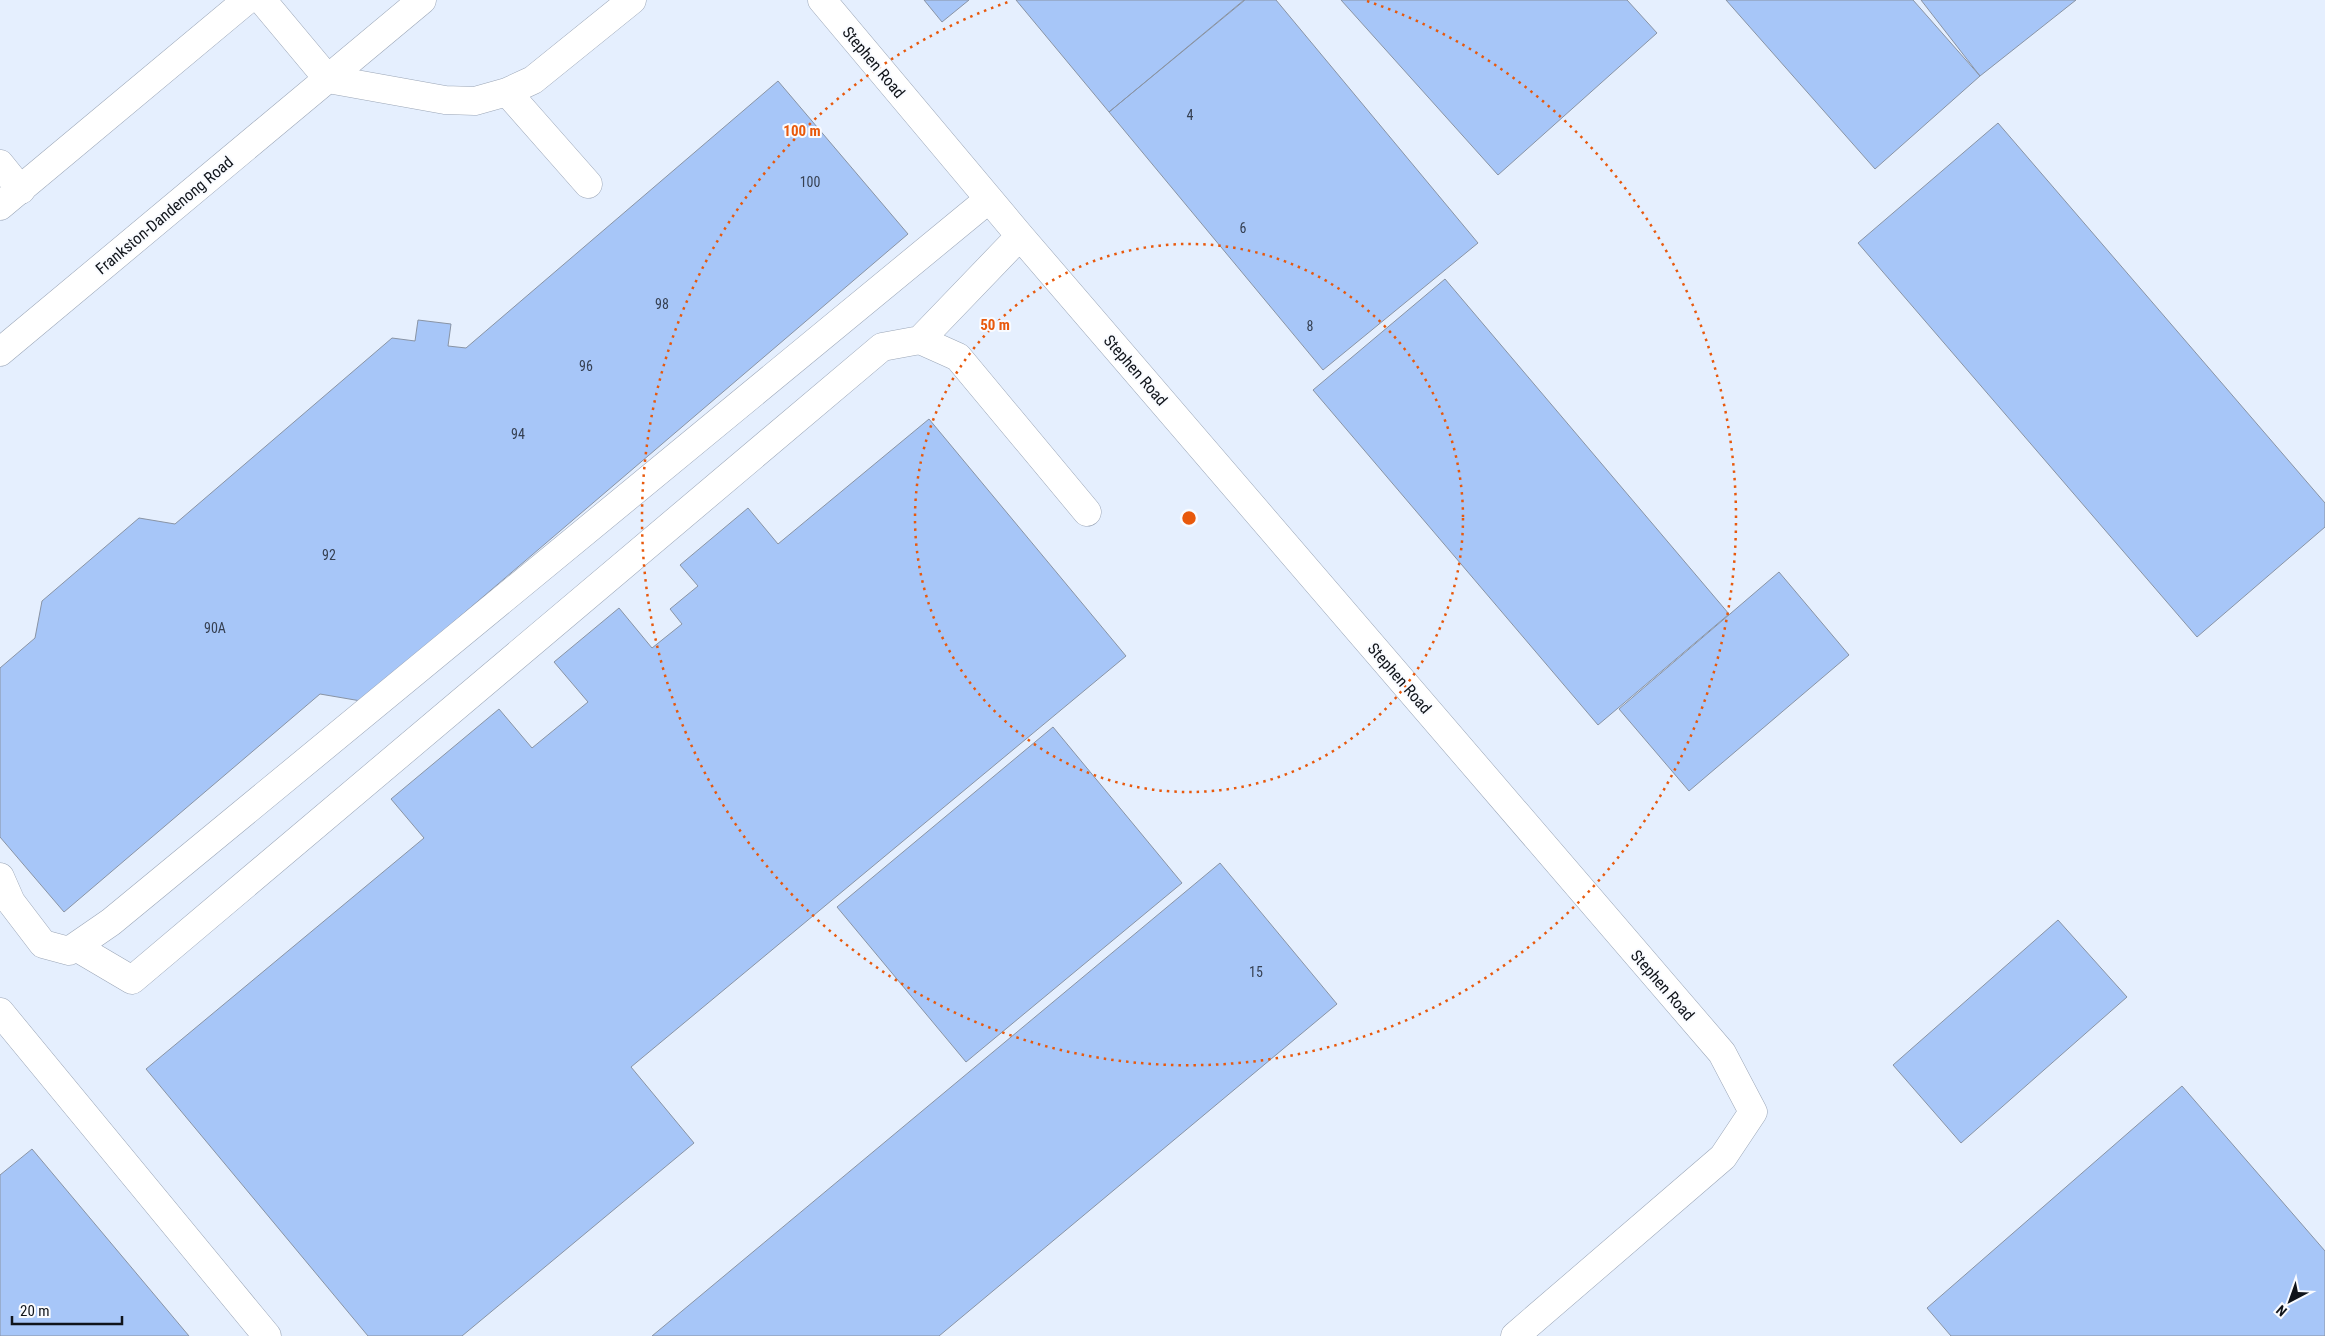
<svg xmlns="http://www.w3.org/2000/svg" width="2325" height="1336" font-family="'Roboto Condensed',sans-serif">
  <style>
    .building { fill: #a7c6f8; stroke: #8994a5 }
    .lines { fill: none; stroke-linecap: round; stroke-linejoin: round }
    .minor-casing { stroke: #9ba6b7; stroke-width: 29 }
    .highway-casing { stroke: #9ba6b7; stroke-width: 29 }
    .minor { stroke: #fff; stroke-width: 28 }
    .highway { stroke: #fff; stroke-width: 28 }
    .ring { fill: none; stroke: #e8590c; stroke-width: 2.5; stroke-dasharray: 2.5 5 }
    .labels { text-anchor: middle; stroke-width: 4; stroke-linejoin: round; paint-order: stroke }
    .number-label { font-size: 14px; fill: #364052 }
    .street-label { font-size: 16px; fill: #10141a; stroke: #f9fbff }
    .centre { fill: #e8590c; stroke: #f9fbff; stroke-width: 2.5 }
    .ring-label { font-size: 15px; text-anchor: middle; font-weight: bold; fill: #e8590c; stroke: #f9fbff; stroke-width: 4; stroke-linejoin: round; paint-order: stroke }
  </style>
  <rect width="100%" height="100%" fill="#e5effe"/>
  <path class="building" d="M924,0H969L942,22Z
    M1016,0H1244L1109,112Z
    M1245,0H1276L1478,243L1323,370L1109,112Z
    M1341,0H1627L1657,33L1498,175Z
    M1726,0H1913L1980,76L1875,169Z
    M1921,0H2076L1980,76Z
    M778,81L908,234L361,701L320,694L64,912L0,837V668L35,638L42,601L139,518L175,524L392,338L415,341L418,320L451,324L448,346L466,348Z
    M1998,123L2325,503V527L2197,637L1858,243Z
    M1445,279L1729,614L1598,725L1313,390Z
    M929,419L1126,656L631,1067L694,1143L462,1336H368L146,1069L424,838L391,799L499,709L532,748L588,702L554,662L619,608L652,648L682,624L670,609L698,586L680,565L748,508L778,544Z
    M1779,572L1849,655L1689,791L1619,709Z
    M1053,727L1182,883L966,1062L837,907Z
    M1220,863L1337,1004L939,1336H652Z
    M2058,920L2127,997L1961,1143L1893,1065Z
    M2182,1086L2325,1251V1336H1951L1927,1308Z
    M32,1149L189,1336H0V1175Z"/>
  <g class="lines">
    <defs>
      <path id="minor" d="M822,0L1020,236L1722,1053L1753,1112L1723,1157L1515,1336
        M328,79L445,100L475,101L507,92L533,80L632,0
        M507,92L588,184
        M0,164L21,190
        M920,340L1020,236
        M0,877L11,902L43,944L69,951L111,922L989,199
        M76,947L132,980L882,347L920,340L958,357L1087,512
        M0,1012L267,1336"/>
      <path id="highway" d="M262,0L328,79
        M0,206L247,0
        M0,352L422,0"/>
    </defs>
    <use href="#minor" class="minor-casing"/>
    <use href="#highway" class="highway-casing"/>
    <use href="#minor" class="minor"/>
    <use href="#highway" class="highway"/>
  </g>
  <g class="ring">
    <circle cx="1189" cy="518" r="274"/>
    <path d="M1367 1A547 547 0 1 1 1011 1"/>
  </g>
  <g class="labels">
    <g class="number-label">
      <text x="1190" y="120">4</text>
      <text x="810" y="187">100</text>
      <text x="1243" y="233">6</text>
      <text x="662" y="309">98</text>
      <text x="1310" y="331">8</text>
      <text x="586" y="371">96</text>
      <text x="518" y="439">94</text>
      <text x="329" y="560">92</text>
      <text x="215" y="633">90A</text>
      <text x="1256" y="977">15</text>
    </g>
    <g class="street-label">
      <text transform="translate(874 62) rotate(50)" y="6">Stephen Road</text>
      <text transform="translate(164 215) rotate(-40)" y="6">Frankston-Dandenong Road</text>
      <text transform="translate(1136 370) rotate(49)" y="6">Stephen Road</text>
      <text transform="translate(1400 678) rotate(49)" y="6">Stephen Road</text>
      <text transform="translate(1663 985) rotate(49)" y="6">Stephen Road</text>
    </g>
  </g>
  <circle cx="1189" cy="518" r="8" class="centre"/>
  <g class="ring-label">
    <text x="802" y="136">100 m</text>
    <text x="995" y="330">50 m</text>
  </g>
  <g transform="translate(2290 1301) rotate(221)" stroke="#f9fbff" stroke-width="4" paint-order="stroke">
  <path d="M0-4L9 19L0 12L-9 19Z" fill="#10141a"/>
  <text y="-8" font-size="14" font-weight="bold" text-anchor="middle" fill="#10141a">N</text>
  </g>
  <path d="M12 1316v8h110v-8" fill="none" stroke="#10141a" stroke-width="2.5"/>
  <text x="20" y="1316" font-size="15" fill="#10141a" stroke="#f9fbff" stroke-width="4" paint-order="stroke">20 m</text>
</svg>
